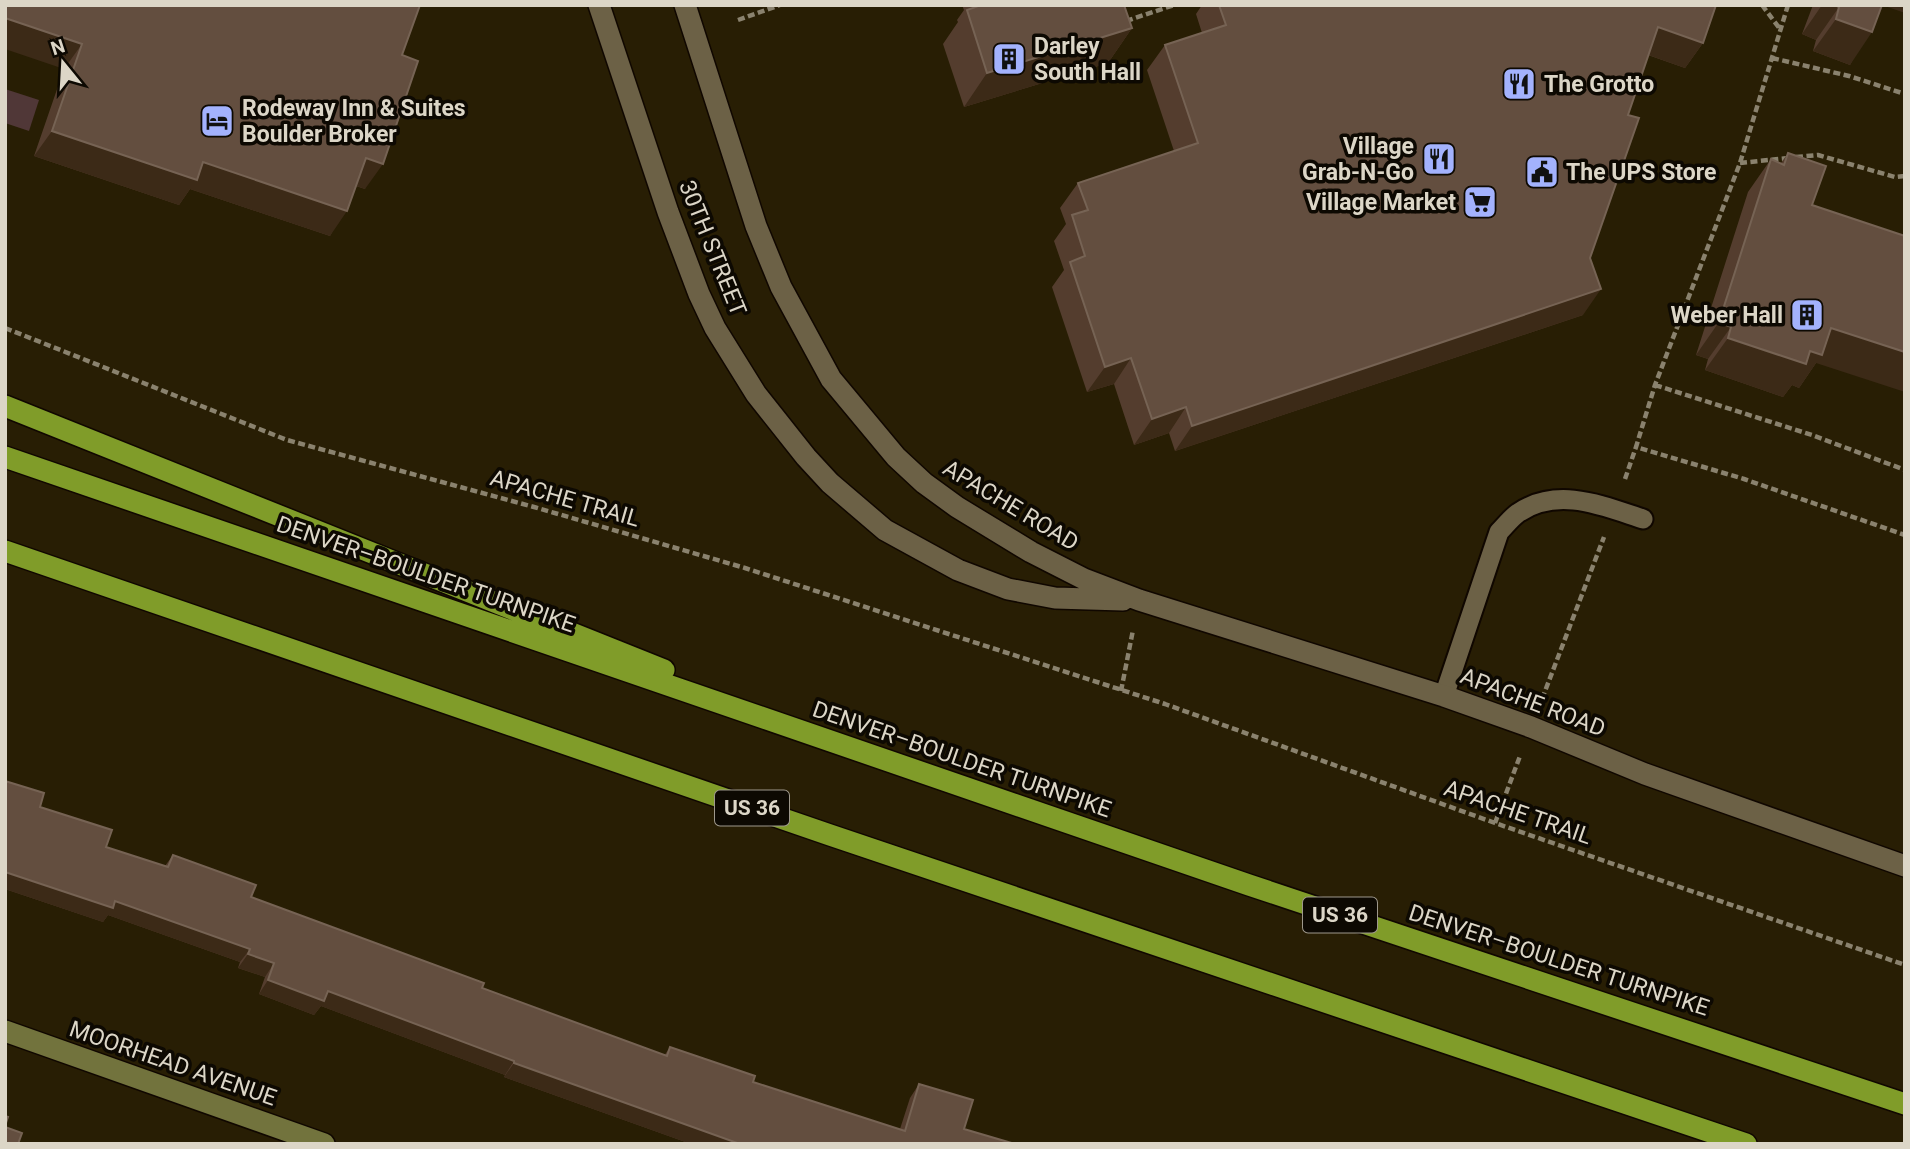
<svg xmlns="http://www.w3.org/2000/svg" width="1910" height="1149" font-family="Roboto,sans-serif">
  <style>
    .green { fill: #503737 }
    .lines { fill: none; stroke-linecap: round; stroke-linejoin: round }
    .lane-casing { stroke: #100700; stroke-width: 23 }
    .street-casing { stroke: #100700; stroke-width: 24 }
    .secondary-casing { stroke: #100700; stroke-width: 24 }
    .highway-casing { stroke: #100700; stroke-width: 24 }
    .path { stroke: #8a826e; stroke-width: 4.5; stroke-dasharray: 7 3.5; stroke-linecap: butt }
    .lane { stroke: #6c6146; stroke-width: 19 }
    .street { stroke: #6c6146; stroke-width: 21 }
    .secondary { stroke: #72733d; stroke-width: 21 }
    .highway { stroke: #809c29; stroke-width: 21 }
    .wall { fill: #543d2e }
    .shaded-wall { fill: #3c2a17 }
    .building { fill: #634e3f; stroke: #766354; stroke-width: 2 }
    .labels { text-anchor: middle; stroke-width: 7; stroke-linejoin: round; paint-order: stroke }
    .shield { fill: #0d0902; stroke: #9e988c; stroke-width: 2 }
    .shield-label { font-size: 21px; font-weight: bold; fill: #dcd6c7 }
    .poi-label { font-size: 23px; font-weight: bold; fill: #dcd6c7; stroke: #0d0902; text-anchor: start }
    .street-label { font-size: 23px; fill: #dcd6c7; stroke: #0d0902 }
  </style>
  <rect width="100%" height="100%" fill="#281e04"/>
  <path class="green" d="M5,89L39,100L29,131L5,123Z"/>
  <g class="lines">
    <defs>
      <path id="lane" d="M1444,696L1499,532C1505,526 1511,518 1518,513C1558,486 1603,506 1643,519"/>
      <path id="street" d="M599,5L668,212L699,294L715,328L756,394L806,457L830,483L885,530L958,570L1008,589L1055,598L1123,600
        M685,5L756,226L781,287L831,379L896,457L924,483L957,507L1031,552L1084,579L1139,600L1444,696L1531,727L1645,774L1905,866"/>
      <path id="secondary" d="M5,1031L324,1144"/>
      <path id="highway" d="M5,406L664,670
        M5,457L1249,885L1905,1104
        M5,551L830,835L1746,1144"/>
    </defs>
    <use href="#lane" class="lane-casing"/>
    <use href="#street" class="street-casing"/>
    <use href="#secondary" class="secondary-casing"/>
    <use href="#highway" class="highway-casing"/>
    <path class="path" d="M1762,5L1780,29
      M1788,5L1740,163L1655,385L1636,447L1744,479L1905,535
      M738,20L780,5
      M1126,21L1174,5
      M1772,58L1849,76L1905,94
      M1796,157L1818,155L1895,177L1905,176
      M1740,163L1788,158
      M5,328L287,440L534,507L745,568L1165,704L1495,823L1905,965
      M1655,385L1812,435L1905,470
      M1625,479L1636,447
      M1121,691L1133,630
      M1542,699L1604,537
      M1495,823L1520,756"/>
    <use href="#lane" class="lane"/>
    <use href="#street" class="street"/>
    <use href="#secondary" class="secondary"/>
    <use href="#highway" class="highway"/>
  </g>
  <path class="wall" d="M5,5L402,55L365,189L356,186L330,236L190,189L179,205L34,156L64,69Z
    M962,5H1124L1132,28L1108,63L964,107L943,44L958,22L957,20L964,10Z
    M1202,5H1716L1703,43L1685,68L1648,55L1628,115L1590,258L1583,315L1175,451L1169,433L1134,445L1114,384L1087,392L1052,287L1064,270L1054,241L1066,224L1060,208L1078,183L1174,151L1147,70L1165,45L1202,33L1196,14Z
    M1813,5H1882L1850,65L1813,51L1816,40L1802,34Z
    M1788,153L1812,205L1816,363L1799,388L1792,385L1783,397L1705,370L1708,359L1696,355L1748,192L1771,159L1781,163Z
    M5,781L40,807L106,847L165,866L173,855L251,897L482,988L664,1056L670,1047L753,1082L900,1129L910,1098L919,1084L964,1129L691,1144L504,1077L505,1075L321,1006L314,1015L259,994L265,977L238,968L240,962L108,915L103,922L5,889Z"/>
  <path class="shaded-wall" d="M1822,5H1835L1839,7L1816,40L1802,34Z
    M1882,5H1905V13Z
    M5,18L82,44L64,69L5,49Z
    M1836,19L1872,32L1850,65L1813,51Z
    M1658,27L1703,43L1685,68L1640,52Z
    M1132,28L1108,63L964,107L987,73Z
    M52,131L203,162L347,211L330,236L190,189L179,205L34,156Z
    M366,158L383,164L365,189L348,183Z
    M1601,289L1583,315L1175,451L1192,426Z
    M1719,322L1731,327L1708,359L1696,355Z
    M1831,328L1905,352V392L1816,363L1799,388L1792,385L1783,397L1705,370L1728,338L1810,351Z
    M1131,358L1114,384L1087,392L1105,367Z
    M1186,407L1169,433L1134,445L1152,419Z
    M5,872L115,901L250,949L240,962L108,915L103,922L5,889Z
    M248,954L274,963L265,977L238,968Z
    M268,980L328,991L514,1061L505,1075L321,1006L314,1015L259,994Z
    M514,1063L740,1144H691L504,1077Z"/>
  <path class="building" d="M5,5H420L402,55L418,61L383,164L366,158L347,211L203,162L197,180L52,131L82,44L5,18Z
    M981,5H1124L1132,28L987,73L967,10Z
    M1219,5H1716L1703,43L1658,27L1628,115L1639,118L1590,258L1601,289L1192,426L1186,407L1152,419L1131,358L1105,367L1070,262L1085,256L1072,215L1088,210L1078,183L1198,143L1165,45L1226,25Z
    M1835,5H1882L1872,32L1836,19L1839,7Z
    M1788,153L1826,166L1812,205L1905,236V352L1831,328L1822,355L1810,351L1806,364L1728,338L1731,327L1719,322L1771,159L1784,165Z
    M5,781L44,793L40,807L112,830L106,847L168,867L173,855L256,885L251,897L484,983L482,988L667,1056L670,1047L755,1076L753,1082L905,1131L919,1084L973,1100L964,1129L1015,1144H740L514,1063V1061L328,991L324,1001L268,980L274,963L248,954L250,949L115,901L113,908L5,872Z
    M5,1116L8,1117L5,1126Z
    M5,1127L22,1133L18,1144H5Z"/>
  <defs>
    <symbol id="building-square" viewBox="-11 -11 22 22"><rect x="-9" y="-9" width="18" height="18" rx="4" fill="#a3b2fd" stroke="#0d0902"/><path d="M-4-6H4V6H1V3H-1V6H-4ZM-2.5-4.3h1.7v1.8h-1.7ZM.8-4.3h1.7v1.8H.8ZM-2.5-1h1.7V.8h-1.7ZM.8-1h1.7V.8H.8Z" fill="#111"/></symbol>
    <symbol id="restaurant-square" viewBox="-11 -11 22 22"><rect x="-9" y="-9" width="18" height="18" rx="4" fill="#a3b2fd" stroke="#0d0902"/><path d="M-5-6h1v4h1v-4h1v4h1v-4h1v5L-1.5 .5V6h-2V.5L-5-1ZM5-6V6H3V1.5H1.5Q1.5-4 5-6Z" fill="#111"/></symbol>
    <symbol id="hotel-square" viewBox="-11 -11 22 22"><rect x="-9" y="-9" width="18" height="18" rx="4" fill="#a3b2fd" stroke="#0d0902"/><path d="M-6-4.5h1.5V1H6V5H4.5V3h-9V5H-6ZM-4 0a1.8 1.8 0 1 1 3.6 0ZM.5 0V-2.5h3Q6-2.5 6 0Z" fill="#111"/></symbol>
    <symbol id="civic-square" viewBox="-11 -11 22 22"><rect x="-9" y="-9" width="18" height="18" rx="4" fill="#a3b2fd" stroke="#0d0902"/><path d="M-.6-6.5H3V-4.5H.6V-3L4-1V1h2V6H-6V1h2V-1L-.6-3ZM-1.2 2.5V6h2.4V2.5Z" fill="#111"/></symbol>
    <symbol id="supermarket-square" viewBox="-11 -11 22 22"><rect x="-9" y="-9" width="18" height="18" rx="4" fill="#a3b2fd" stroke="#0d0902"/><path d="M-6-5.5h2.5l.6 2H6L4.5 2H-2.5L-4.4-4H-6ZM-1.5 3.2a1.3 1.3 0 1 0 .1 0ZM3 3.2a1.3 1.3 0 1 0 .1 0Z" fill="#111"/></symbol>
  </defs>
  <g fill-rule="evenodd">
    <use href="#building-square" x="990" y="40" width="38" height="38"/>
    <use href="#restaurant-square" x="1500" y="65" width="38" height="38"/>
    <use href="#hotel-square" x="198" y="102" width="38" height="38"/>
    <use href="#restaurant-square" x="1420" y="140" width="38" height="38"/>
    <use href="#civic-square" x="1523" y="153" width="38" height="38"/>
    <use href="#supermarket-square" x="1461" y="183" width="38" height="38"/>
    <use href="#building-square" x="1788" y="296" width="38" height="38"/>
  </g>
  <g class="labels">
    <g class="shield">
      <rect x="715" y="790.5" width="74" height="35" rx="5"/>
      <rect x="1303" y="897.5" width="74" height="35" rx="5"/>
    </g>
    <g class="shield-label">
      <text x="752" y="815">US 36</text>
      <text x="1340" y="922">US 36</text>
    </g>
    <g class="poi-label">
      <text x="1034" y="54">Darley<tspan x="1034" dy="26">South Hall</tspan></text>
      <text x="1544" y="92">The Grotto</text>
      <text x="242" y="116">Rodeway Inn &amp; Suites<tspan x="242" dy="26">Boulder Broker</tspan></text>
      <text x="1414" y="154" text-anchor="end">Village<tspan x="1414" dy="26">Grab-N-Go</tspan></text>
      <text x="1566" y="180">The UPS Store</text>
      <text x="1456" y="210" text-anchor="end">Village Market</text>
      <text x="1783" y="323" text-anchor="end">Weber Hall</text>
    </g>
    <g class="street-label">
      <text transform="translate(713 248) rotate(68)" y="8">30TH STREET</text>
      <text transform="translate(565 498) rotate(16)" y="8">APACHE TRAIL</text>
      <text transform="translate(1011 505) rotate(31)" y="8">APACHE ROAD</text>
      <text transform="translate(426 574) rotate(19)" y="8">DENVER–BOULDER TURNPIKE</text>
      <text transform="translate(1533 702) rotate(21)" y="8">APACHE ROAD</text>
      <text transform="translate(962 759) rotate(19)" y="8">DENVER–BOULDER TURNPIKE</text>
      <text transform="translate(1518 812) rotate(19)" y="8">APACHE TRAIL</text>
      <text transform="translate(1559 960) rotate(18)" y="8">DENVER–BOULDER TURNPIKE</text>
      <text transform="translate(173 1063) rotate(19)" y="8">MOORHEAD AVENUE</text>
    </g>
  </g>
  <rect width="1910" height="1149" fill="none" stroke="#dcd6c7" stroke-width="14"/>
  <g transform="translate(63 63) rotate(342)" stroke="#0d0902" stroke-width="5" paint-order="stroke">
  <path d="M0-5L12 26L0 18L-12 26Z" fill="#dcd6c7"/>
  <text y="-10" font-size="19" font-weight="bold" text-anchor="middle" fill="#dcd6c7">N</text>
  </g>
</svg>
